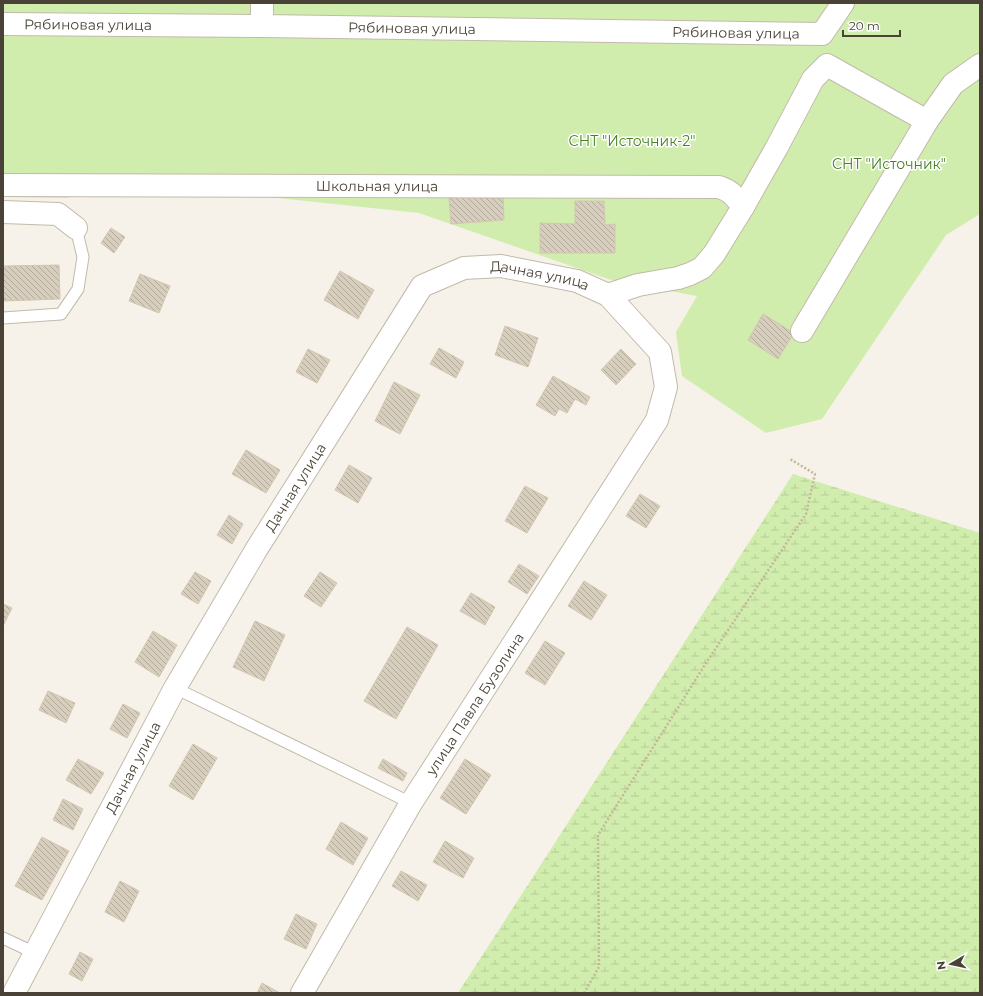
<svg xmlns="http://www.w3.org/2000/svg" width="983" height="996" font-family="Montserrat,sans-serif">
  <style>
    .wetland { fill: url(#wetland-marsh) }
    .garden { fill: #d1edae }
    .building { fill: url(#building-back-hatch); stroke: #d4c6af }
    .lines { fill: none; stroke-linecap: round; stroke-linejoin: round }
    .service-casing { stroke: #c2baaa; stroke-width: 13 }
    .minor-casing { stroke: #c2baaa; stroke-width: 24 }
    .path { stroke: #c5b69a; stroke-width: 2.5; stroke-dasharray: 2 2; stroke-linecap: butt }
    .service { stroke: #fff; stroke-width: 11 }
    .minor { stroke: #fff; stroke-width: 22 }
    .labels { text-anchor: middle; stroke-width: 3; stroke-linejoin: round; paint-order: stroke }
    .street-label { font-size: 14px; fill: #4a4236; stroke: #fff }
    .park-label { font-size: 14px; fill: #478224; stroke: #fff }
  </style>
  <defs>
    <pattern id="wetland-marsh" width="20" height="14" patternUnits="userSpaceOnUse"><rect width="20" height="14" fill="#d1edae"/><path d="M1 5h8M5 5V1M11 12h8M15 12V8" fill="none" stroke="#b5cc96"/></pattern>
    <pattern id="building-back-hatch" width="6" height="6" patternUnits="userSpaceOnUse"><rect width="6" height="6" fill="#d8cebd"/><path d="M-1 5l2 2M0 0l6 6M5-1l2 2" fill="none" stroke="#b1a99a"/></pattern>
  </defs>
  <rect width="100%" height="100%" fill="#f6f2e9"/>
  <path class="wetland" d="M793,474L980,533V993H458Z"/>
  <path class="garden" d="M3,3H980V214L946,235L822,419L766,433L682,376L676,332L697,296L611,280L419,213L98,179L68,198L3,197Z"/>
  <path class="building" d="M503,194L504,220L451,224L449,197Z
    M575,201H604L605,225L615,224V253H540V223L575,224Z
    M111,228L125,237L114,253L101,243Z
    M59,265L60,299L3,301V266Z
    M340,271L374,290L358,319L324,300Z
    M140,274L170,286L159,313L129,301Z
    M763,314L794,333L778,359L748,340Z
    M505,326L538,338L528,367L495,355Z
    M439,348L464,362L456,378L430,364Z
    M308,349L330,360L317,383L296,372Z
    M621,349L636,364L616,385L601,370Z
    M553,376L590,397L586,405L575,399L567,413L559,409L555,416L536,405Z
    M394,382L420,395L400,434L375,421Z
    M246,450L280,470L266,493L232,474Z
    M349,465L372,478L358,503L335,490Z
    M525,486L548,498L527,533L505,521Z
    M640,494L660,506L646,528L626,516Z
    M229,515L243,524L232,544L217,535Z
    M519,564L539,576L527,594L508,582Z
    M195,572L211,581L198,604L181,594Z
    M320,572L337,583L321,607L304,596Z
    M584,581L607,595L591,620L568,606Z
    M471,593L495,607L485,625L460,611Z
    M3,604L12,608L3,626Z
    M255,621L285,635L264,681L233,667Z
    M407,627L438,645L396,719L364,701Z
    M153,631L177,645L159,677L135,662Z
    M545,641L565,653L545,685L525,673Z
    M48,691L75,703L66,723L39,710Z
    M123,704L140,713L127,738L110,729Z
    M193,744L217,758L193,800L169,786Z
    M78,759L104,773L91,794L66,780Z
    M383,759L407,773L403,781L378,768Z
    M465,759L491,775L466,814L440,798Z
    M63,799L83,809L73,830L53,820Z
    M341,822L368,838L353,865L326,849Z
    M42,837L69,851L42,900L15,886Z
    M445,841L474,858L463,878L433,862Z
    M401,871L427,885L418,901L392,886Z
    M120,881L139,891L124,922L105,912Z
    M296,914L317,924L306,949L284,939Z
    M80,952L93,959L82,981L69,974Z
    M262,983L280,993H257Z"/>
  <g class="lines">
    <defs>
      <path id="service" d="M3,318L61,314L78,289L83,257L76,228
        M175,688L411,803
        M3,938L35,953"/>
      <g id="minor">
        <path id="s1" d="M3,24L262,26L822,34L843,3"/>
        <path d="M262,26V3"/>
        <path id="s2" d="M3,185L719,187C732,191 735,197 743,207"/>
        <path d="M3,212L58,214L76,228"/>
        <path d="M608,295L638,285L678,278L690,274L702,268L714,254L743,207L777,147L813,79L827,65L927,121"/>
        <path d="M802,331L927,121L953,84L980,65"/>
        <path id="s3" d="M14,993L175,688L256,550L422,286L464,268L501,266L577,281L608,295L660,352L666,387L657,420L411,803L302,993"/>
      </g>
    </defs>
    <use href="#service" class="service-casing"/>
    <use href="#minor" class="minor-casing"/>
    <path class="path" d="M584,993L599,967L598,835L706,663L806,514L815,474L790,459"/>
    <use href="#service" class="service"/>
    <use href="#minor" class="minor"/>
  </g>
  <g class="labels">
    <g class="street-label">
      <text dy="5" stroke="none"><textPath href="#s1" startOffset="85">Рябиновая улица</textPath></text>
      <text dy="5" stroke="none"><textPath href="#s1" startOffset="409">Рябиновая улица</textPath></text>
      <text dy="5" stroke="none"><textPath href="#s1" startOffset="733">Рябиновая улица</textPath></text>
      <text dy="5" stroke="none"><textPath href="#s2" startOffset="374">Школьная улица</textPath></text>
      <text dy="5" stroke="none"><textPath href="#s3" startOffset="939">Дачная улица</textPath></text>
      <text dy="5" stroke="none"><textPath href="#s3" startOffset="579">Дачная улица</textPath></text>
      <text transform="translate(475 704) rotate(-57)" y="5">улица Павла Бузолина</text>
      <text dy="5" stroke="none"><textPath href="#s3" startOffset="255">Дачная улица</textPath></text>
    </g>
    <g class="park-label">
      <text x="632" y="146">СНТ "Источник-2"</text>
      <text x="889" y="169">СНТ "Источник"</text>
    </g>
  </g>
  <rect width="983" height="996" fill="none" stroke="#4a4236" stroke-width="8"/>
  <g transform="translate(951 964) rotate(261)" stroke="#ffffff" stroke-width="3" paint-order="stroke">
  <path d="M0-3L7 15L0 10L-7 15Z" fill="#4a4236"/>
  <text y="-6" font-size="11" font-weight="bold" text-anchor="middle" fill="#4a4236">N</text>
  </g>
  <path d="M843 30v6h57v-6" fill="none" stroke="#4a4236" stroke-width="2"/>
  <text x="849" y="30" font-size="12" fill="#4a4236" stroke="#ffffff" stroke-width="3" paint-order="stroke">20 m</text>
</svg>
